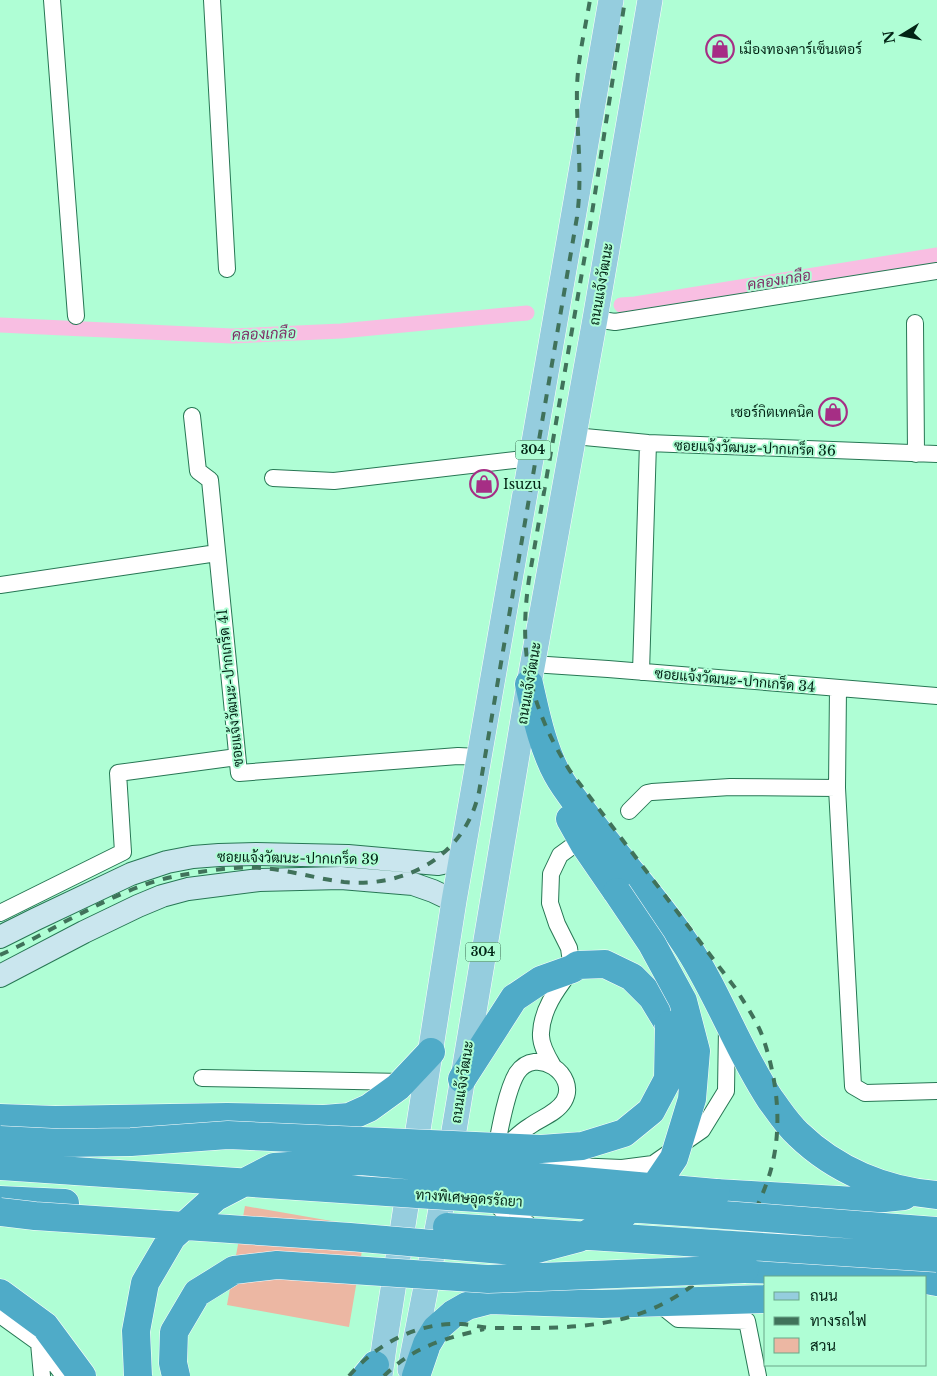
<svg xmlns="http://www.w3.org/2000/svg" width="937" height="1376" font-family="'Libre Baskerville',Sarabun,serif">
  <style>
    .green { fill: #ecb7a3 }
    .lines { fill: none; stroke-linecap: round; stroke-linejoin: round }
    .canal { stroke: #f8bee2; stroke-width: 15 }
    .street-casing { stroke: #277754; stroke-width: 18 }
    .secondary-casing { stroke: #277754; stroke-width: 24 }
    .primary-casing { stroke: #fff; stroke-width: 26 }
    .highway-casing { stroke: #fff; stroke-width: 29 }
    .street { stroke: #fff; stroke-width: 16 }
    .secondary { stroke: #cae6ee; stroke-width: 22 }
    .primary { stroke: #95cdde; stroke-width: 25 }
    .highway { stroke: #4fabc8; stroke-width: 28 }
    .rail { stroke: #40725a; stroke-width: 4; stroke-dasharray: 9 9; stroke-linecap: butt }
    .highway-bridge-casing { stroke: #fff; stroke-width: 29; stroke-linecap: butt }
    .highway-bridge { stroke: #4fabc8; stroke-width: 28 }
    .labels { text-anchor: middle; stroke-width: 4; stroke-linejoin: round; paint-order: stroke }
    .shield { fill: #affed5; stroke: #37664f; stroke-width: 1 }
    .shield-label { font-size: 12px; font-weight: bold; fill: #032516 }
    .poi-label { font-size: 14px; fill: #032516; stroke: #affed5; text-anchor: start }
    .street-label { font-size: 14px; fill: #032516; stroke: #affed5 }
    .water-label { font-size: 15px; font-style: italic; fill: #7f2f67; stroke: #affed5 }
  </style>
  <rect width="100%" height="100%" fill="#affed5"/>
  <path class="green" d="M245,1206L366,1227L349,1327L227,1305Z"/>
  <g class="lines">
    <path class="canal" d="M621,305L635,304L937,255
      M0,325L232,336L341,331L527,313"/>
    <defs>
      <path id="street" d="M52,0L76,316
        M212,0L227,269
        M595,319L615,322L937,271
        M915,323L916,454
        M192,416L198,471L210,480L239,773L458,756L480,757
        M574,436L648,443L937,454
        M273,478L334,481L532,458
        M0,585L217,553
        M532,664L608,669L937,696
        M641,672L648,443
        M838,688L837,788L853,1086L865,1093L937,1091
        M629,811L647,793L652,792L730,787L837,788
        M0,913L123,852L118,773L237,757
        M553,1066C547,1056 540,1044 541,1033C542,1008 558,988 572,969L569,948L557,924L550,903L551,874L560,855L571,847L584,844
        M202,1078L403,1082
        M495,1155C499,1133 506,1091 517,1073C536,1045 579,1075 564,1101C557,1113 541,1118 530,1126C520,1132 512,1140 504,1149
        M549,1165L622,1168L653,1164L702,1130L726,1091L727,1028
        M496,1193C496,1214 511,1217 527,1223
        M658,1303L678,1319L747,1321L758,1376
        M0,1315L39,1343L64,1376
        M39,1343L42,1376"/>
      <path id="secondary" d="M0,937L36,919L131,874L167,862L193,857L219,855L256,854L348,856L438,864L462,859
        M0,976L84,932L138,906L162,896L188,889L259,880L341,878L413,884L433,891L454,901"/>
      <path id="primary" d="M410,1369L439,1220L529,684L595,319L650,0
        M380,1376L385,1340L454,901L611,0"/>
      <path id="highway" d="M529,684C536,714 542,746 557,774C565,789 577,803 587,817C619,860 656,899 685,943C718,992 737,1049 770,1099C779,1111 787,1124 798,1134C835,1170 885,1191 937,1195
        M570,819L584,844L617,892
        M462,1079L514,998L541,980L572,969L578,965L605,964L632,977L652,997L669,1025
        M0,1118L55,1120L227,1117L324,1119L349,1117L369,1108L398,1087L431,1052
        M716,1193L855,1201L904,1196
        M0,1200L65,1203
        M745,1269L873,1273L912,1277
        M926,1280L937,1282
        M0,1293L45,1326L82,1376
        M366,1376L375,1365
        M416,1376L427,1344L436,1329L453,1314L467,1306L490,1300L602,1304L766,1299"/>
    </defs>
    <use href="#street" class="street-casing"/>
    <use href="#secondary" class="secondary-casing"/>
    <use href="#primary" class="primary-casing"/>
    <use href="#highway" class="highway-casing"/>
    <use href="#street" class="street"/>
    <use href="#secondary" class="secondary"/>
    <use href="#primary" class="primary"/>
    <use href="#highway" class="highway"/>
    <path class="rail" d="M0,955C22,945 43,934 64,922C100,904 136,884 176,876C204,871 233,866 262,868C290,870 317,879 344,882C406,888 465,856 479,792L577,217C583,173 576,130 577,87C578,58 585,29 590,0
      M349,1376C377,1343 418,1322 462,1324C473,1325 484,1328 495,1328C573,1328 638,1331 702,1278C734,1252 755,1218 768,1179C784,1132 778,1080 762,1035C755,1018 745,1004 736,989L570,771C530,707 518,654 529,579L590,226L625,0
      M384,1376C414,1346 444,1339 484,1329"/>
    <defs>
      <path id="highway-bridge" d="M0,1140L61,1143L131,1142L228,1135L541,1149L582,1146L624,1133L651,1111L668,1079L669,1025
        M0,1166L698,1213L937,1231
        M0,1212L35,1216L350,1237L526,1252L579,1238L624,1214L653,1189L674,1158L692,1099L696,1051L683,1001L652,944L617,892
        M447,1227L937,1258
        M138,1376L136,1331L145,1283L172,1237L216,1197L274,1167L361,1161L716,1193
        M176,1376L173,1363L174,1332L197,1293L234,1270L277,1265L488,1279L745,1269"/>
    </defs>
    <use href="#highway-bridge" class="highway-bridge-casing"/>
    <use href="#highway-bridge" class="highway-bridge"/>
  </g>
  <defs>
    <symbol id="shop-ring" viewBox="-11 -11 22 22"><circle r="9.5" fill="#affed5" stroke="#a62e85" stroke-width="1.5"/><path d="M-5-2.5h2.3a2.7 3.5 0 0 1 5.4 0H5L5.5 6h-11ZM-1.5-2.5h3a1.5 2.3 0 0 0-3 0Z" fill="#a62e85"/></symbol>
  </defs>
  <g fill-rule="evenodd">
    <use href="#shop-ring" x="704" y="33" width="32" height="32"/>
    <use href="#shop-ring" x="817" y="396" width="32" height="32"/>
    <use href="#shop-ring" x="468" y="468" width="32" height="32"/>
  </g>
  <g class="labels">
    <g class="shield">
      <rect x="515.5" y="440.5" width="35" height="19" rx="4"/>
      <rect x="465.5" y="942.5" width="35" height="19" rx="4"/>
    </g>
    <g class="shield-label">
      <text x="533" y="454">304</text>
      <text x="483" y="956">304</text>
    </g>
    <g class="poi-label">
      <text x="739" y="54">เมืองทองคาร์เซ็นเตอร์</text>
      <text x="814" y="417" text-anchor="end">เซอร์กิตเทคนิค</text>
      <text x="503" y="489">Isuzu</text>
    </g>
    <g class="street-label">
      <text transform="translate(601 284) rotate(-80)" y="5">ถนนแจ้งวัฒนะ</text>
      <text transform="translate(755 448) rotate(2)" y="5">ซอยแจ้งวัฒนะ-ปากเกร็ด 36</text>
      <text transform="translate(735 680) rotate(5)" y="5">ซอยแจ้งวัฒนะ-ปากเกร็ด 34</text>
      <text transform="translate(529 683) rotate(-80)" y="5">ถนนแจ้งวัฒนะ</text>
      <text transform="translate(230 688) rotate(-96)" y="5">ซอยแจ้งวัฒนะ-ปากเกร็ด 41</text>
      <text transform="translate(298 858) rotate(1)" y="5">ซอยแจ้งวัฒนะ-ปากเกร็ด 39</text>
      <text transform="translate(462 1082) rotate(-81)" y="5">ถนนแจ้งวัฒนะ</text>
      <text transform="translate(469 1198) rotate(4)" y="5">ทางพิเศษอุดรรัถยา</text>
    </g>
    <g class="water-label">
      <text transform="translate(779 280) rotate(-9)" y="5">คลองเกลือ</text>
      <text transform="translate(264 334) rotate(-2)" y="5">คลองเกลือ</text>
    </g>
  </g>
  <rect x="764" y="1276" width="162" height="90" fill="#affed5" stroke="#6aa789"/>
  <rect x="774" y="1292" width="25" height="8" fill="#95cdde" stroke="#6aa789"/>
  <text x="810" y="1301" font-size="15" fill="#032516">ถนน</text>
  <rect x="774" y="1317" width="25" height="8" fill="#40725a" stroke="#6aa789"/>
  <text x="810" y="1326" font-size="15" fill="#032516">ทางรถไฟ</text>
  <rect x="774" y="1338" width="25" height="15" fill="#ecb7a3" stroke="#6aa789"/>
  <text x="810" y="1351" font-size="15" fill="#032516">สวน</text>
  <g transform="translate(902 35) rotate(260)" stroke="#affed5" stroke-width="4" paint-order="stroke">
  <path d="M0-4L9 19L0 12L-9 19Z" fill="#032516"/>
  <text y="-8" font-size="14" font-weight="bold" text-anchor="middle" fill="#032516">N</text>
  </g>
</svg>
